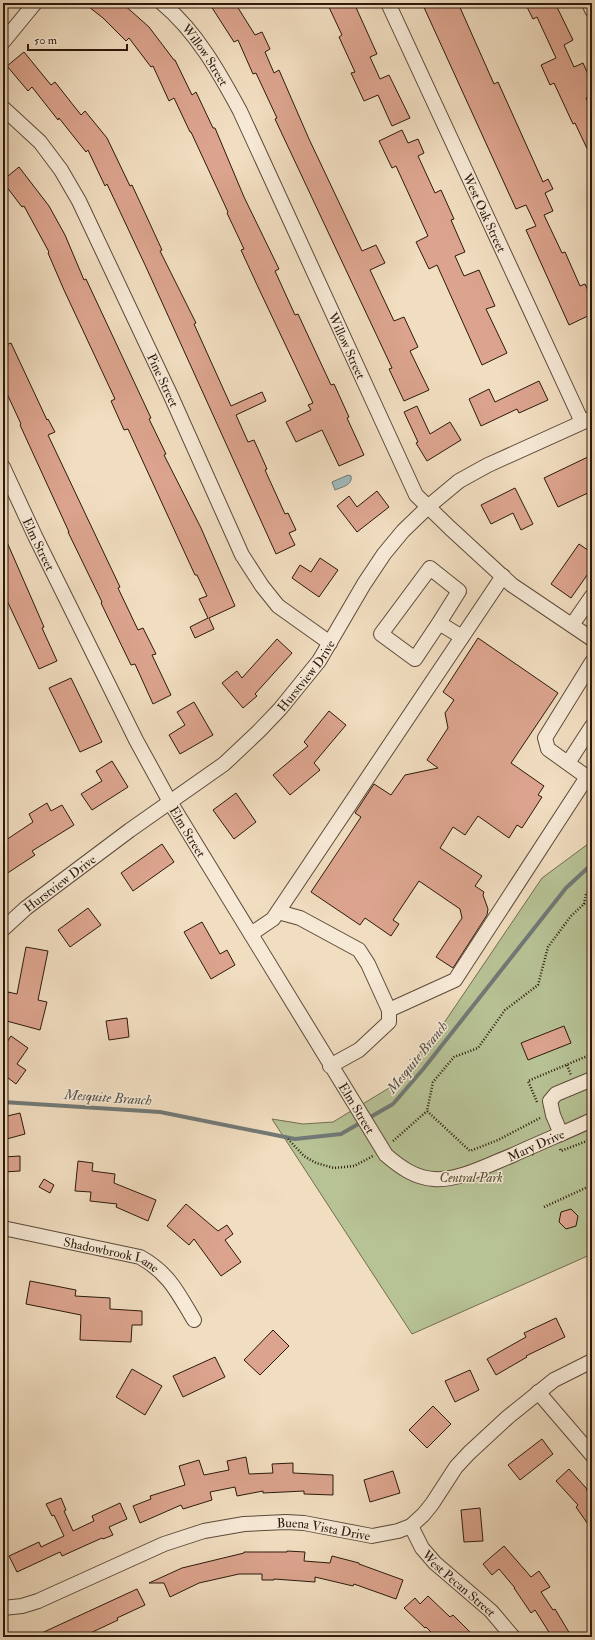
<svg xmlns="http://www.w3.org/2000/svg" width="595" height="1640" font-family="'IM FELL Double Pica',serif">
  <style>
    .green { fill: #b7c295; stroke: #726e50 }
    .water { fill: #9fb9bd; stroke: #717976 }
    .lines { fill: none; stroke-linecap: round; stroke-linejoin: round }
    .stream { stroke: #717976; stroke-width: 4 }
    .building { fill: #dca48e; stroke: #2c190c }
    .minor-casing { stroke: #5d4a39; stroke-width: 16 }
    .path { stroke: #2c190c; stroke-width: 2.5; stroke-dasharray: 1 2; stroke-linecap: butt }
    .minor { stroke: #f6e9d6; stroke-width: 14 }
    .labels { text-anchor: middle; stroke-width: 3; stroke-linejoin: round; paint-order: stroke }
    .street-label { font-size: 13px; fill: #2c190c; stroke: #f6e9d6 }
    .park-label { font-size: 13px; font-style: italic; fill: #564c35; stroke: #f6e9d6 }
    .water-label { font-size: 14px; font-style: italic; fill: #54514a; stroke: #f6e9d6 }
  </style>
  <rect width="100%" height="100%" fill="#f1ddc0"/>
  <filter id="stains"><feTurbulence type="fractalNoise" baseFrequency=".005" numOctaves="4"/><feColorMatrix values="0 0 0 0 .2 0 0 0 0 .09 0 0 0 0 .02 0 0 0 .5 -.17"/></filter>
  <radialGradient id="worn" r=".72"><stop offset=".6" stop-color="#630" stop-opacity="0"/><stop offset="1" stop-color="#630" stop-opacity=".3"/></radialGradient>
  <path class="green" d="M592,841V1254L412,1334L272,1119L303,1124L333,1122L394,1085L446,1020L542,878Z"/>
  <path class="water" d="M348,475L351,476C353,485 342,487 335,490L332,482Z"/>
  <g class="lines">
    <path class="stream" d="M3,1102L160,1112L295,1139L341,1134L393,1104L424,1068L566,888L592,864"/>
  </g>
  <path class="building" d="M84,3H122L149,27L174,60H175L192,95L196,92L213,128H215L244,197L279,269L275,271L295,315L298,314L331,385L334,384L349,417L347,418L364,455L339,466L322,430L296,442L286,422L311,410L308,405L313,403L258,287L241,250L244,249L227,213L228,212L191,132H190L174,98L169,101L153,66L151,67L129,38L126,41L103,18Z
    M209,3H235L255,35L262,32L270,49L265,52L274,73L279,70L309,139L362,251L376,245L385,263L370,270L394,321L404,317L418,347L410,351L429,390L404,401L389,369L392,368L275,119L277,118L256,73L253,74L238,40L234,42Z
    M327,3H354L377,54L370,57L380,79L389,75L410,118L392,126L378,95L364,101L351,73L355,72L339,37L342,35Z
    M422,3H458L494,84L498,82L543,182L548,179L553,189L545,193L553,211L544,215L562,253L565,252L580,286L585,284L592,299V314L569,325L526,230L536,226L526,205L516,209Z
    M525,3H555L573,40L564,45L574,67L583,63L592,83V95L586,98L592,111V159L575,123L573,124L554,83L550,85L541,65L556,58L537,17L533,19Z
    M24,52L51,85L55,82L81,115L85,111L107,138L130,186L132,185L145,213L162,250L160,251L196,323L194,324L231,406L262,392L266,401L236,415L248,442L254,440L267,469L265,470L285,514L288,513L296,530L289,533L295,545L276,554L146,267L107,184L105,186L88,150L86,152L59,118L58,120L32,87L28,91L7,66Z
    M402,130L408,143L418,139L424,153L418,156L435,193L441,190L454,219L451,220L465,252L455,256L464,276L479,270L495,306L486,309L507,353L482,365L437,265L429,269L416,242L428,236L396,166L392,168L379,141Z
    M19,167L49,206L65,235L84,280L86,279L151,418L149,419L166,454L164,455L201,528L235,606L209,618L214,629L195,638L190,627L208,618L199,599L207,596L197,575H195L128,429L124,430L111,401L115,399L64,290L48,253L49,252L24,206L22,207L3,182V180Z
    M11,343L47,420L48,419L55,432L48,435L120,587L118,588L138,630L143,628L156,654L152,655L171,695L153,704L135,664L131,665L115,632L101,603L102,602L68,532H69L20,425L21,424L3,385V346Z
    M539,381L548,400L519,413L517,409L481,426L469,399L489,389L495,402Z
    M417,406L430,434L450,422L461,440L427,461L416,443L418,442L404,412Z
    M592,455V491L558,507L544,478Z
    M515,488L533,524L521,530L513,513L491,524L481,505Z
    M377,491L389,507L357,532L337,506L349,496L357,507Z
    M3,533L44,627L42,628L57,661L39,669L3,592Z
    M579,544L592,553V568L571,598L551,584Z
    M320,558L338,570L319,597L292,578L300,565L311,572Z
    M478,638L558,693L511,763L544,786L538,795L542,797L522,828L517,825L509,838L478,816L465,835L453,827L440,848L482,876L475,886L484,892L483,895L488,909L487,915L453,968L436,957L462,918L460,909L419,881L393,920L399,924L391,936L365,918L360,925L311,892L361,817L355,813L374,784L391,795L405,775L438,768L427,760L448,728L445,713L454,700L443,692Z
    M277,639L292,653L255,694L257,696L243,708L222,683L237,671L242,678Z
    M71,678L102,742L80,752L49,688Z
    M194,702L213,735L180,754L169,735L185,725L177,712Z
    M329,711L346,725L314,763L320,770L290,795L273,775L308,746L304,742Z
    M112,761L128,787L92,810L81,794L102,781L96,771Z
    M236,793L256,822L234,839L213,810Z
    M47,803L51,811L62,805L74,825L32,851L35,855L3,876V842L33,822L29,814Z
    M162,844L174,862L133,891L121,873Z
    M88,908L101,925L70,947L58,930Z
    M202,922L220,954L227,950L235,965L211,979L184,932Z
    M26,947L48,951L38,1000L47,1002L40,1030L3,1020V1014L8,992L17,994Z
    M127,1018L129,1037L109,1040L106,1021Z
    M564,1026L571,1043L528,1060L521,1043Z
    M11,1036L28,1048L17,1064L26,1070L16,1084L3,1074V1048Z
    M20,1113L25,1134L3,1140V1117Z
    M20,1156V1171L3,1172V1157Z
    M78,1161L93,1163L92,1171L115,1174L114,1183L156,1200L148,1221L116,1207L117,1204L90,1201L91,1192L75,1191Z
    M44,1179L54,1185L50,1193L39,1187Z
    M186,1204L218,1231L227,1225L233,1234L225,1240L241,1262L221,1276L194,1239L189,1245L167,1226Z
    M571,1209L578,1216L576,1226L566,1229L559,1222L561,1212Z
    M30,1281L76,1290L75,1296L110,1298V1309L142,1311V1325H132L131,1342L80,1340L81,1315L26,1304Z
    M556,1318L565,1337L526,1356L527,1357L496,1375L487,1359L526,1337L524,1333Z
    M273,1330L289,1346L260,1375L244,1360Z
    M215,1357L225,1377L183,1397L173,1376Z
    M132,1369L162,1386L145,1415L116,1397Z
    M470,1370L479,1390L455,1402L445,1381Z
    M433,1406L451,1424L427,1448L409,1430Z
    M542,1439L553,1454L520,1480L508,1465Z
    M246,1457L249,1474L273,1473L272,1464L293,1463V1473L333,1475V1495L304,1494V1491L263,1493V1491L237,1496L235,1487L210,1492L212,1500L183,1509L181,1505L140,1523L133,1506L151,1499L150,1496L185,1485L179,1466L199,1460L204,1475L229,1470L227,1461Z
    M569,1469L587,1489H586L592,1498V1530L576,1507L578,1505L556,1481Z
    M393,1471L400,1493L370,1502L364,1480Z
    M61,1498L66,1510L64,1511L73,1531L94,1521L92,1516L120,1503L127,1519L109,1527L113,1535L103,1539L102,1538L62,1556L60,1552L17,1572L9,1556L39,1542L41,1547L64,1536L54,1515L52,1516L46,1504Z
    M480,1508L483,1541L464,1542L461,1510Z
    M504,1546L531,1577L539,1571L550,1587L541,1592L553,1610L555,1609L570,1634L565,1637H552L535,1610L531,1613L514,1588H515L499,1569L492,1575L483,1564Z
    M287,1551L305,1552L304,1561L330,1563L332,1556L359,1563V1564L403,1580L396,1599L354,1584L353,1586L315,1577V1582L274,1579V1580H262V1574H239L199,1583L170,1597L164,1583H149L182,1568L244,1553V1552H287Z
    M137,1589L145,1605L117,1618L118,1620L82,1637H33Z
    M428,1596L450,1617L453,1615L475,1637H436L426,1627L425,1628L404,1608L415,1598L420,1604Z"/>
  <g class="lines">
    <defs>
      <g id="minor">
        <path id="s1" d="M162,3C196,31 219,72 240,111L416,495L450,528L512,585L592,639"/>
        <path id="s2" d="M388,3L582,422"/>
        <path d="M589,3L592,10"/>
        <path d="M3,42L35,3"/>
        <path id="s3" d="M3,108L40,142L61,170L79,201L171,396L242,555L262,586L278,606L330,643"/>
        <path id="s4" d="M3,467L35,536L136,740L170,802L386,1155C400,1167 415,1178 434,1179C459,1181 490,1164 513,1155C539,1143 566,1132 592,1120"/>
        <path d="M439,623L415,659L381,634L430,568L459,591L439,623L462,637"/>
        <path d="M572,625L592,596"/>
        <path d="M568,763L592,726"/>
        <path d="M587,777L548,749L545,738L592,662"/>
        <path d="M278,912L300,918L359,950L368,964L389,1010"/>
        <path id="s5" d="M3,929L26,908L130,830L224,764L259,731L280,709L319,661L364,584L384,554L403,531L429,506L459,481L488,465L592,418"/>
        <path d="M251,934L273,919L503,576"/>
        <path d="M330,1066L359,1050L389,1022V1010L455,980L587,777"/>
        <path d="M561,1134L553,1115L550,1101L556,1094L592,1079"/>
        <path id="s6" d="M3,1228L140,1257C169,1273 178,1293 194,1320"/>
        <path d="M538,1392L592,1455"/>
        <path id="s7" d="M411,1526L422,1548L435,1563L491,1611L513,1637"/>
        <path id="s8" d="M3,1608L22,1606L38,1601L164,1544L204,1531L244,1524L286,1522L304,1523L372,1536L398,1531L411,1526L423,1515L432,1504L456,1467L469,1453L508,1417L554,1380L592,1361"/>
      </g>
    </defs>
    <use href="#minor" class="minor-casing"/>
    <path class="path" d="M584,904L586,894L592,888
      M567,1065L571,1075
      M537,1102L528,1081L592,1054
      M540,1118L498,1140L470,1151L427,1111L433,1082L454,1057L478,1048L505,1010L538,985L548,947L571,916L584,904L592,901
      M288,1139L304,1156L316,1163L334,1168L354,1166L373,1156
      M393,1141L427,1111
      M560,1149L561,1151L592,1139
      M544,1207L592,1185"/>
    <use href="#minor" class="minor"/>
  </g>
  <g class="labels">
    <g class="street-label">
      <text dy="5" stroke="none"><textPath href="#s1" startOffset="68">Willow Street</textPath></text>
      <text dy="5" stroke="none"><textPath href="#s2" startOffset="231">West Oak Street</textPath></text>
      <text dy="5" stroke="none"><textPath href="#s1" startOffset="392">Willow Street</textPath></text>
      <text dy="5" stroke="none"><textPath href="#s3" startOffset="319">Pine Street</textPath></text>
      <text dy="5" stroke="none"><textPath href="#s4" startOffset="85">Elm Street</textPath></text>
      <text dy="5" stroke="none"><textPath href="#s5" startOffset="397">Hurstview Drive</textPath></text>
      <text dy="5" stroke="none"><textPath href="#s4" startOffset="409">Elm Street</textPath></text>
      <text dy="5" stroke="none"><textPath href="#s5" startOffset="73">Hurstview Drive</textPath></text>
      <text dy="5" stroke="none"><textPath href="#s4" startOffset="733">Elm Street</textPath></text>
      <text dy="5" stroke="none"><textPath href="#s4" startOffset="951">Mary Drive</textPath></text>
      <text dy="5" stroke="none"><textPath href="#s6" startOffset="112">Shadowbrook Lane</textPath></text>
      <text dy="5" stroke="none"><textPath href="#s8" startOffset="337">Buena Vista Drive</textPath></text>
      <text dy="5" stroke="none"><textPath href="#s7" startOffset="76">West Pecan Street</textPath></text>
    </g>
    <g class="park-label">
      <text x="471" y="1182">Central Park</text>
    </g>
    <g class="water-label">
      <text transform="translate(417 1057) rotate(-51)" y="5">Mesquite Branch</text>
      <text transform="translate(108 1097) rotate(4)" y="5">Mesquite Branch</text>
    </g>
  </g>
  <rect width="595" height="1640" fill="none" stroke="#f1ddc0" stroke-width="16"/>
  <rect x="4" y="4" width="587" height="1632" fill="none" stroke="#2c190c" stroke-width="2"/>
  <rect x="8" y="8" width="579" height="1624" fill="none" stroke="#2c190c"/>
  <path d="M28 44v6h99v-6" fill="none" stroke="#2c190c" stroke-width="2"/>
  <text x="34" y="44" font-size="12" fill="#2c190c" stroke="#f6e9d6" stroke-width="3" paint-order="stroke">50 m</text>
  <rect width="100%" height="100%" filter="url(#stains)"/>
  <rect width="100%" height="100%" fill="url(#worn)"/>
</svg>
